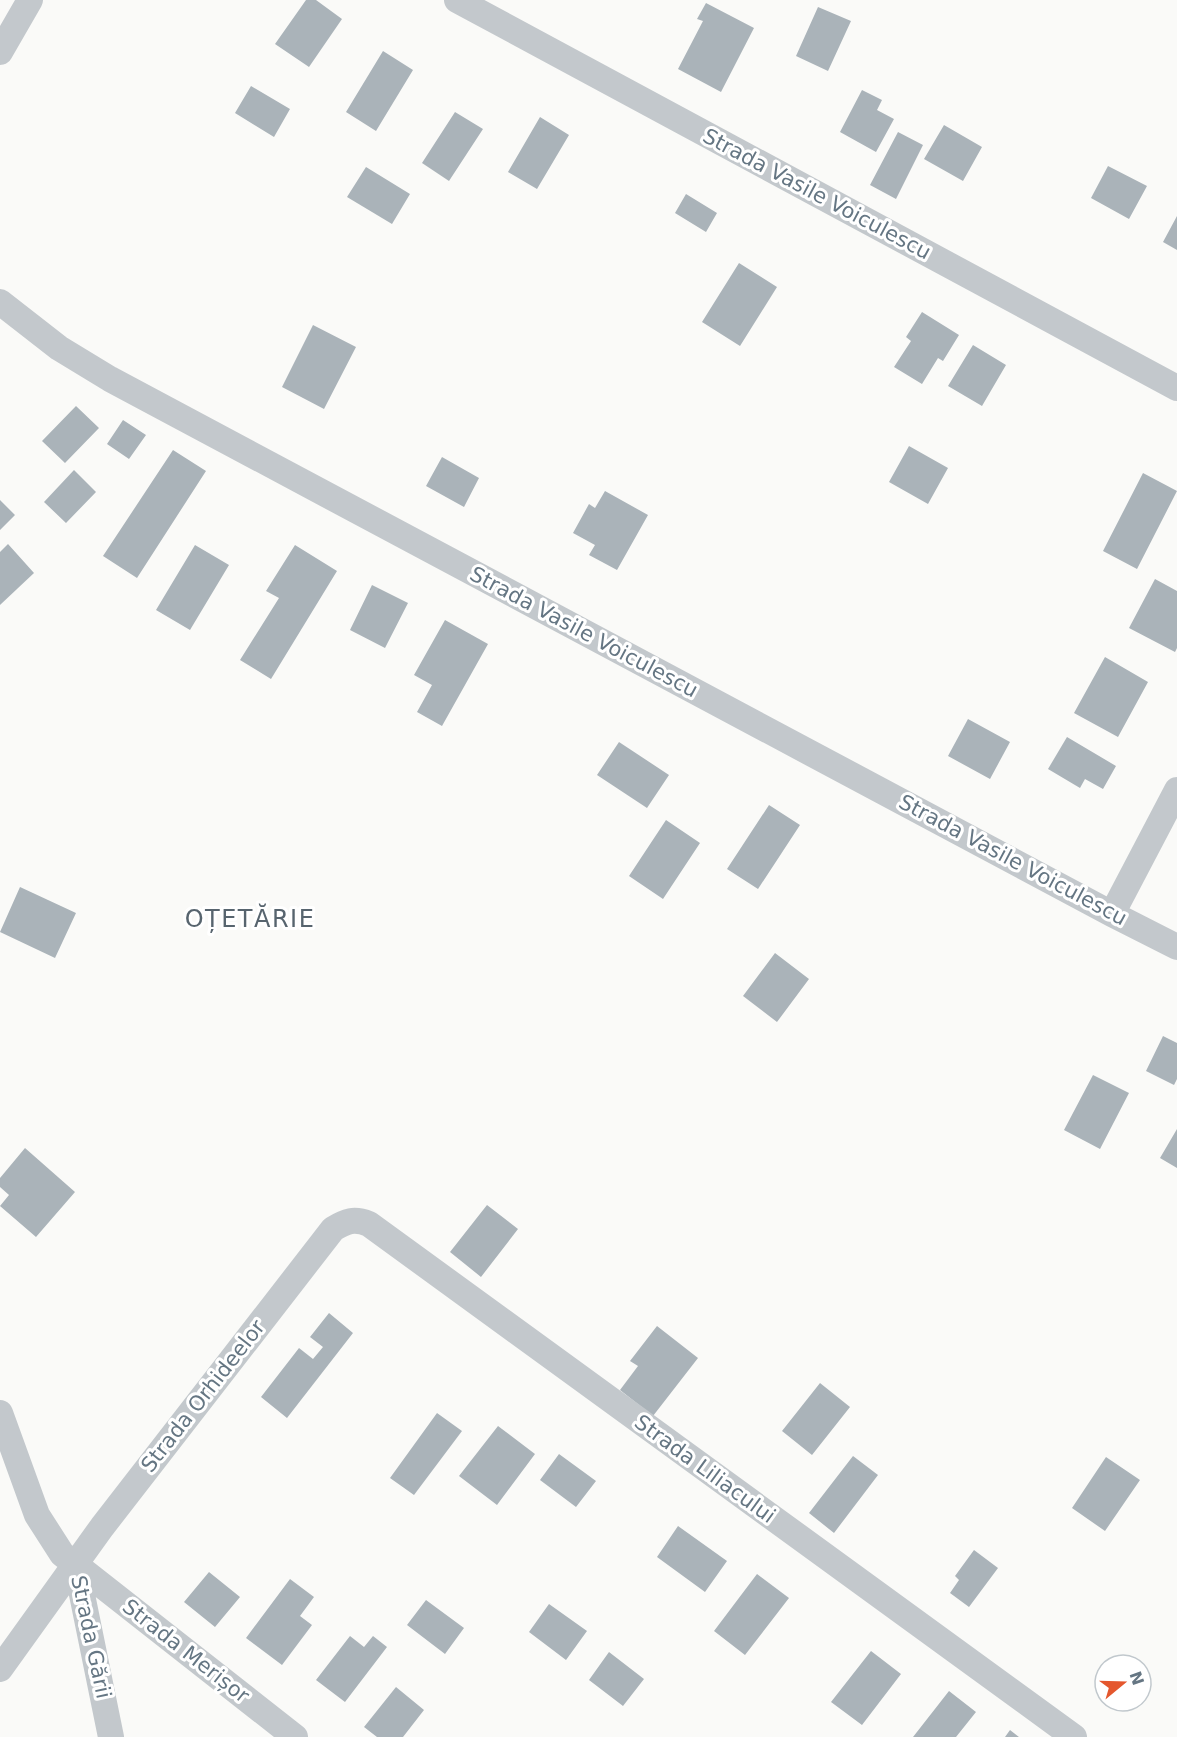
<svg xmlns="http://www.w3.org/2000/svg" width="1177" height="1737" font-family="'DejaVu Sans',sans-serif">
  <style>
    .building { fill: #aab3b9 }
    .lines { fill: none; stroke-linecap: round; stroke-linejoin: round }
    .street { stroke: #c3c8cc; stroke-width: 26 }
    .labels { text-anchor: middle; stroke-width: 6; stroke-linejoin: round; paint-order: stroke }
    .street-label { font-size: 21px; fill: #657683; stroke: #fff }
    .quarter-label { font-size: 24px; letter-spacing: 1.5px; fill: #57646e; stroke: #fff }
  </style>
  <rect width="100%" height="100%" fill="#fafaf8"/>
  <path class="building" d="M306,0H316L342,19L309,67L275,44Z
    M706,3L754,28L721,92L678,69L703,21L697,19Z
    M818,7L851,21L828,71L796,56Z
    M383,51L413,70L376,131L346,112Z
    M251,86L290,109L274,137L235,113Z
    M862,90L882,100L877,110L894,119L876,152L840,132Z
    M455,112L483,129L449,181L422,163Z
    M540,117L569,135L537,189L508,172Z
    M944,125L982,147L963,181L924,159Z
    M898,132L923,145L896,199L870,185Z
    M1108,166L1147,186L1129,219L1091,198Z
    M366,167L410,194L392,224L347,197Z
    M686,194L717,213L706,232L675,213Z
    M1177,216V250L1163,242Z
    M739,263L777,287L740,346L702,322Z
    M922,312L959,335L943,361L938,358L922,384L894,367L911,341L906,337Z
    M313,325L356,347L324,409L282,387Z
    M973,345L1006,365L982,406L948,386Z
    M76,406L99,428L65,463L42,441Z
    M123,420L146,435L129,459L107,444Z
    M909,446L948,468L928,504L889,482Z
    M173,450L206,471L137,578L103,556Z
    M442,457L479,478L464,507L426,486Z
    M74,470L96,492L66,523L44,502Z
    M1143,473L1177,491L1137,569L1103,551Z
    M605,491L648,515L617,570L589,555L595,545L573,533L589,504L595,508Z
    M0,500L15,515L0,530Z
    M8,544L34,573L0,605V552Z
    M195,545L229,565L190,630L156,610Z
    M295,545L337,571L271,679L240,660L279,598L266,591Z
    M1155,579L1177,591V648L1175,652L1129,628Z
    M372,585L408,603L385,648L350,630Z
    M445,620L488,644L442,726L417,712L432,685L414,675Z
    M1105,657L1148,682L1118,737L1074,713Z
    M968,719L1010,742L990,779L948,756Z
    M1067,737L1116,766L1103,789L1085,779L1080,788L1048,769Z
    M619,742L669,775L647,808L597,775Z
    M769,805L800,825L758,889L727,869Z
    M666,820L700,843L663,899L629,876Z
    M20,887L76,913L55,958L0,932Z
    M775,953L809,979L777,1022L743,996Z
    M1163,1036L1177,1043V1079L1174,1085L1146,1071Z
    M1093,1075L1129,1093L1100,1149L1064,1130Z
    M1177,1129V1168L1160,1158Z
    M25,1148L75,1192L36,1237L0,1206L9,1195L0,1187V1178Z
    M487,1205L518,1229L481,1277L450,1252Z
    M329,1313L353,1333L287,1418L261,1397L299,1348L313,1359L323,1347L310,1337Z
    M657,1326L698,1358L653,1416L620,1390L638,1366L630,1361Z
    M820,1383L850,1407L812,1455L782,1431Z
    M437,1413L462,1431L414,1495L390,1478Z
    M498,1426L535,1454L497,1505L459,1476Z
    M559,1454L596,1481L576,1507L540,1480Z
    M853,1456L878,1475L834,1533L809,1513Z
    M1106,1457L1140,1480L1105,1531L1072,1508Z
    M678,1526L727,1561L705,1592L657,1557Z
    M974,1550L998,1568L969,1607L950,1593L959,1580L955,1576Z
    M209,1572L240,1597L215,1627L184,1602Z
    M757,1574L789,1598L745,1655L714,1631Z
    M290,1579L314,1597L300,1616L312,1625L282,1665L246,1638Z
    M426,1600L464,1628L445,1654L407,1625Z
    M549,1604L587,1631L566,1660L529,1632Z
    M350,1636L364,1647L373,1636L387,1647L345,1702L316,1680Z
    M871,1651L901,1674L862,1725L831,1702Z
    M609,1652L644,1679L623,1706L589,1680Z
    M396,1687L424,1710L403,1737H377L364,1727Z
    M949,1691L976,1712L956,1737H913Z
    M1010,1730L1019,1737H1005Z"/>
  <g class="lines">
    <path class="street" d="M457,0L1177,388
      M0,52L30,0
      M0,302L59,348L110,379L1112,914L1177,947
      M1112,914L1177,790
      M0,1413L37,1515L62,1554L295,1737
      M76,1565L111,1737
      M0,1669L102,1527L333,1229C346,1221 354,1218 369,1224L1074,1737"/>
  </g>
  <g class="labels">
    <g class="street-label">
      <text transform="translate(817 194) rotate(28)" y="7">Strada Vasile Voiculescu</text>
      <text transform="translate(584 632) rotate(28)" y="7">Strada Vasile Voiculescu</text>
      <text transform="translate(1013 860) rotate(28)" y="7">Strada Vasile Voiculescu</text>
      <text transform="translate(203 1396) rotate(-52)" y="7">Strada Orhideelor</text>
      <text transform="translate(705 1469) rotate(36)" y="7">Strada Liliacului</text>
      <text transform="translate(91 1637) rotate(78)" y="7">Strada Gării</text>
      <text transform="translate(186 1651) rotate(38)" y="7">Strada Merișor</text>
    </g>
    <g class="quarter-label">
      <text x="250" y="927">OȚETĂRIE</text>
    </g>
  </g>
  <g transform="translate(1123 1683) rotate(71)"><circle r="28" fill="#ffffff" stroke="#c1c8cd" stroke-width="1.5"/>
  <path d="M0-4.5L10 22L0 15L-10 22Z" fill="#e4572e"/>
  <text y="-9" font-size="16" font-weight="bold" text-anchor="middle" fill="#657683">N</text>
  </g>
</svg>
